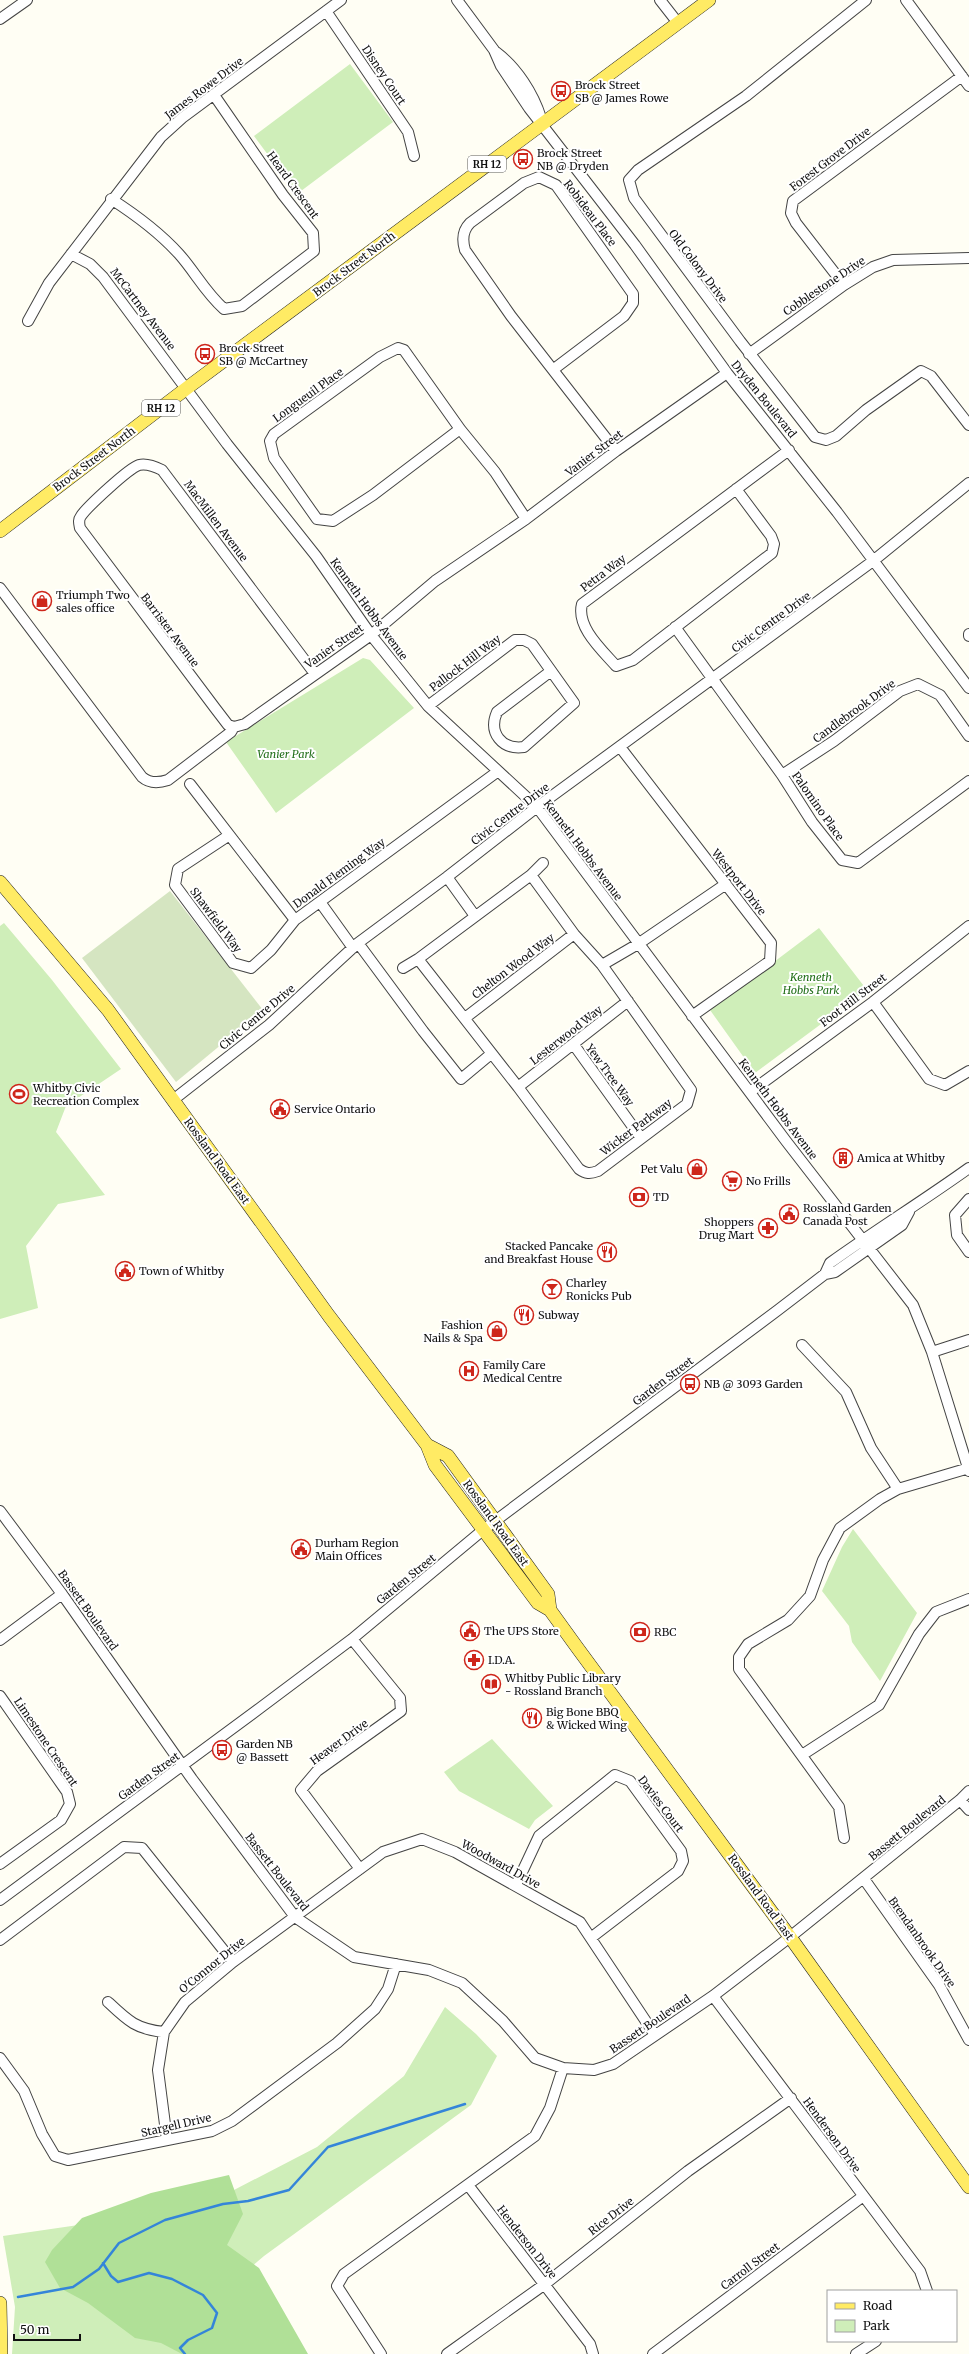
<svg xmlns="http://www.w3.org/2000/svg" width="969" height="2354" font-family="Merriweather,serif">
  <style>
    .green { fill: #cfeeb9 }
    .forest { fill: #b0e097 }
    .cemetery { fill: #d5e5c1 }
    .lines { fill: none; stroke-linecap: round; stroke-linejoin: round }
    .stream { stroke: #3485d9; stroke-width: 2.5 }
    .minor-casing { stroke: #444; stroke-width: 12 }
    .major-casing { stroke: #222; stroke-width: 14 }
    .minor { stroke: #fff; stroke-width: 10 }
    .major { stroke: #ffeb64; stroke-width: 13 }
    .labels { text-anchor: middle; stroke-width: 4; stroke-linejoin: round; paint-order: stroke }
    .shield { fill: #fff; stroke: #585858; stroke-width: 1 }
    .shield-label { font-size: 10px; font-weight: bold; fill: #111 }
    .street-label { font-size: 11px; fill: #111; stroke: #fff }
    .poi-label { font-size: 11px; fill: #111; stroke: #fff; text-anchor: start }
    .park-label { font-size: 11px; font-style: italic; fill: #226f1a; stroke: #fff }
  </style>
  <rect width="100%" height="100%" fill="#fffef4"/>
  <path class="green" d="M350,64L393,122L297,194L254,136Z
    M363,658L370,660L414,708L276,813L226,742Z
    M4,923L52,980L121,1069L66,1106L56,1132L105,1195L58,1204L26,1246L38,1308L0,1319V926Z
    M819,928L867,990L755,1073L710,1010Z
    M853,1529L917,1613L880,1681L852,1642L849,1626L822,1591L842,1547Z
    M492,1739L553,1806L535,1820L529,1829L459,1791L444,1772Z
    M445,2007L476,2034L497,2056L471,2105L264,2256L237,2279L288,2354H12L15,2307L3,2236L147,2215L234,2190L317,2147L404,2076Z"/>
  <path class="forest" d="M229,2175L243,2214L227,2245L259,2268L308,2354H182L161,2343L135,2338L88,2303L60,2288L45,2262L52,2250L82,2218L151,2193Z"/>
  <path class="cemetery" d="M170,891L263,1010L176,1082L82,958Z"/>
  <g class="lines">
    <path class="stream" d="M103,2263L111,2276L118,2282L149,2273L172,2279L203,2295L217,2313L212,2328L188,2340L180,2348L185,2354
      M18,2297L73,2287L99,2269L119,2243L165,2220L223,2204L248,2201L289,2190L328,2147L465,2104"/>
    <defs>
      <path id="minor" d="M457,0L494,50L501,66L529,108L635,245L727,373L837,512L969,688
        M660,0L678,23
        M866,0L746,96L638,170L629,180L634,198L740,341L815,437L826,440L836,436L866,410L921,371L931,376L969,425
        M906,0L969,86
        M326,11L408,132L414,156
        M0,19L27,0
        M496,52C517,68 533,93 541,118
        M111,199C136,215 159,232 179,254C195,272 205,292 224,309L242,306L314,251L313,233L283,195L214,95
        M71,254L90,264L103,277L227,444L316,556L371,635L428,706L537,807L786,1141L913,1305L932,1352L969,1471
        M844,285L796,223L791,213L793,201L962,76
        M28,321L49,283L161,137L182,118L341,0
        M749,354L844,285L873,267L893,260L969,258
        M554,369L624,316L633,303V294L556,185L539,177L524,183L470,223C462,231 462,240 465,250L511,316L616,451
        M460,429L373,495L333,521L317,519L274,458L270,441L274,434L380,357L398,348L404,350L460,429L495,472L526,519
        M736,489L771,536L774,544L772,553L633,660L616,666C602,650 576,627 582,604L789,450
        M0,588L142,777C150,784 159,783 168,780L231,732L234,727L245,724L371,635L435,581L526,519L616,451L727,373
        M675,627L782,775L812,822L842,860L858,863L969,781
        M969,634V636
        M428,706L515,640H524L532,644L574,703L524,747C502,750 488,733 497,712L551,671
        M234,727L228,725L215,708L80,528C79,523 78,520 81,516C87,507 129,468 139,465C147,463 156,467 162,470L315,674
        M620,747L771,943L770,961L692,1016
        M782,775L834,741L900,691L918,684L940,695L969,736
        M190,784L295,920L497,772
        M228,836L178,869L175,885L233,963L251,968L271,950L295,920
        M531,875L574,934L602,965L691,1090L687,1104L598,1171C590,1174 586,1174 579,1169L518,1087L418,959Z
        M531,875L543,863
        M447,877L475,916
        M320,902L353,948
        M358,943L423,1031L461,1079L491,1054
        M602,965L638,944L726,884
        M403,968L418,959
        M873,1002L929,1079L945,1085L969,1071
        M465,1018L574,934
        M574,1045L641,1138
        M518,1087L628,1001
        M750,1092L873,1002L969,926
        M173,1100L269,1025L358,943L447,877L537,807L873,561L969,483
        M969,1199L955,1215L957,1235L969,1252
        M825,1274L830,1263C876,1230 923,1201 969,1168
        M802,1345L846,1392L871,1448L898,1489
        M932,1352L969,1340
        M0,1511L62,1594L192,1779L295,1917L354,1957L429,1970L462,1983L503,2021L535,2058L563,2068L594,2070L613,2064L713,1996L790,1937L960,1800L969,1791
        M352,1639L400,1698L401,1711L317,1771L301,1790L360,1869
        M0,1640L62,1594
        M0,1696L67,1792L70,1804L61,1820L0,1864
        M802,1755L879,1705L919,1634L936,1612L969,1599
        M960,1800L969,1810
        M844,1838L839,1807L739,1669V1657L748,1644L788,1620L810,1596L823,1560L840,1528L880,1499L898,1489L969,1468
        M864,1879L939,1985L969,2040
        M516,1885L539,1836L615,1775L630,1781L681,1851L683,1861L678,1871L592,1937
        M0,1900L260,1708L352,1639L483,1530L778,1310L825,1274L835,1272L902,1225L909,1212
        M0,1940L124,1847L142,1848L233,1962
        M713,1996L920,2271L927,2291
        M108,2002C128,2021 136,2029 164,2032
        M0,2058L24,2091L42,2134L55,2156L68,2160L212,2131L232,2121L337,2043L375,2009L388,1989L396,1964
        M167,2140L158,2070L164,2032L185,2002L233,1962L383,1852L422,1839L455,1852L580,1922L655,2035
        M468,2185L590,2344L593,2354
        M381,2354L337,2286L344,2274L535,2136L550,2108L563,2068
        M447,2354L545,2284L688,2171L791,2098
        M653,2354L862,2197
        M856,2354L876,2341"/>
      <path id="major" d="M0,531L187,388L709,0
        M0,882L108,1010L329,1316L427,1445L435,1465L538,1603L550,1610L576,1646L790,1937L969,2187
        M427,1445L448,1456L548,1594L550,1610
        M0,2303L1,2354"/>
    </defs>
    <use href="#minor" class="minor-casing"/>
    <use href="#major" class="major-casing"/>
    <use href="#minor" class="minor"/>
    <use href="#major" class="major"/>
  </g>
  <defs>
    <symbol id="bus-ring" viewBox="-11 -11 22 22"><circle r="9.5" fill="#fff" stroke="#ce261b" stroke-width="1.5"/><path d="M-5-6H5V4H4V6H2V4H-2V6H-4V4H-5ZM-3.5-4V0h7V-4ZM-3.5 1.2v1.5H-2V1.2ZM2 1.2v1.5H3.5V1.2Z" fill="#ce261b"/></symbol>
    <symbol id="shop-ring" viewBox="-11 -11 22 22"><circle r="9.5" fill="#fff" stroke="#ce261b" stroke-width="1.5"/><path d="M-5-2.5h2.3a2.7 3.5 0 0 1 5.4 0H5L5.5 6h-11ZM-1.5-2.5h3a1.5 2.3 0 0 0-3 0Z" fill="#ce261b"/></symbol>
    <symbol id="stadium-ring" viewBox="-11 -11 22 22"><circle r="9.5" fill="#fff" stroke="#ce261b" stroke-width="1.5"/><path d="M0-5a6.5 5 0 1 0 0 10a6.5 5 0 1 0 0-10ZM-3.5-1.8h7v3.6h-7Z" fill="#ce261b"/></symbol>
    <symbol id="civic-ring" viewBox="-11 -11 22 22"><circle r="9.5" fill="#fff" stroke="#ce261b" stroke-width="1.5"/><path d="M-.6-6.5H3V-4.5H.6V-3L4-1V1h2V6H-6V1h2V-1L-.6-3ZM-1.2 2.5V6h2.4V2.5Z" fill="#ce261b"/></symbol>
    <symbol id="building-ring" viewBox="-11 -11 22 22"><circle r="9.5" fill="#fff" stroke="#ce261b" stroke-width="1.5"/><path d="M-4-6H4V6H1V3H-1V6H-4ZM-2.5-4.3h1.7v1.8h-1.7ZM.8-4.3h1.7v1.8H.8ZM-2.5-1h1.7V.8h-1.7ZM.8-1h1.7V.8H.8Z" fill="#ce261b"/></symbol>
    <symbol id="supermarket-ring" viewBox="-11 -11 22 22"><circle r="9.5" fill="#fff" stroke="#ce261b" stroke-width="1.5"/><path d="M-6-5.5h2.5l.6 2H6L4.5 2H-2.5L-4.4-4H-6ZM-1.5 3.2a1.3 1.3 0 1 0 .1 0ZM3 3.2a1.3 1.3 0 1 0 .1 0Z" fill="#ce261b"/></symbol>
    <symbol id="bank-ring" viewBox="-11 -11 22 22"><circle r="9.5" fill="#fff" stroke="#ce261b" stroke-width="1.5"/><path d="M-6-4H6V4H-6ZM0-2.3a2.3 2.3 0 1 0 0 4.6a2.3 2.3 0 1 0 0-4.6Z" fill="#ce261b"/></symbol>
    <symbol id="pharmacy-ring" viewBox="-11 -11 22 22"><circle r="9.5" fill="#fff" stroke="#ce261b" stroke-width="1.5"/><path d="M-2-6h4v4h4v4h-4v4h-4v-4h-4v-4h4Z" fill="#ce261b"/></symbol>
    <symbol id="restaurant-ring" viewBox="-11 -11 22 22"><circle r="9.5" fill="#fff" stroke="#ce261b" stroke-width="1.5"/><path d="M-5-6h1v4h1v-4h1v4h1v-4h1v5L-1.5 .5V6h-2V.5L-5-1ZM5-6V6H3V1.5H1.5Q1.5-4 5-6Z" fill="#ce261b"/></symbol>
    <symbol id="bar-ring" viewBox="-11 -11 22 22"><circle r="9.5" fill="#fff" stroke="#ce261b" stroke-width="1.5"/><path d="M-6-5H6L.8 .8V4.5H3.5V6h-7V4.5H-.8V.8Z" fill="#ce261b"/></symbol>
    <symbol id="hospital-ring" viewBox="-11 -11 22 22"><circle r="9.5" fill="#fff" stroke="#ce261b" stroke-width="1.5"/><path d="M-5-5h3v3.5h4V-5h3V5h-3V1.5h-4V5h-3Z" fill="#ce261b"/></symbol>
    <symbol id="library-ring" viewBox="-11 -11 22 22"><circle r="9.5" fill="#fff" stroke="#ce261b" stroke-width="1.5"/><path d="M-6-4Q-3-5.5-.7-3.5V5Q-3 3-6 4ZM6-4Q3-5.5 .7-3.5V5Q3 3 6 4Z" fill="#ce261b"/></symbol>
  </defs>
  <g fill-rule="evenodd">
    <use href="#bus-ring" x="550" y="80" width="22" height="22"/>
    <use href="#bus-ring" x="512" y="148" width="22" height="22"/>
    <use href="#bus-ring" x="194" y="343" width="22" height="22"/>
    <use href="#shop-ring" x="31" y="590" width="22" height="22"/>
    <use href="#stadium-ring" x="8" y="1083" width="22" height="22"/>
    <use href="#civic-ring" x="269" y="1098" width="22" height="22"/>
    <use href="#building-ring" x="832" y="1147" width="22" height="22"/>
    <use href="#shop-ring" x="686" y="1158" width="22" height="22"/>
    <use href="#supermarket-ring" x="721" y="1170" width="22" height="22"/>
    <use href="#bank-ring" x="628" y="1186" width="22" height="22"/>
    <use href="#civic-ring" x="778" y="1203" width="22" height="22"/>
    <use href="#pharmacy-ring" x="757" y="1217" width="22" height="22"/>
    <use href="#restaurant-ring" x="596" y="1241" width="22" height="22"/>
    <use href="#civic-ring" x="114" y="1260" width="22" height="22"/>
    <use href="#bar-ring" x="541" y="1278" width="22" height="22"/>
    <use href="#restaurant-ring" x="513" y="1304" width="22" height="22"/>
    <use href="#shop-ring" x="486" y="1320" width="22" height="22"/>
    <use href="#hospital-ring" x="458" y="1360" width="22" height="22"/>
    <use href="#bus-ring" x="679" y="1373" width="22" height="22"/>
    <use href="#civic-ring" x="290" y="1538" width="22" height="22"/>
    <use href="#civic-ring" x="459" y="1620" width="22" height="22"/>
    <use href="#bank-ring" x="629" y="1621" width="22" height="22"/>
    <use href="#pharmacy-ring" x="463" y="1649" width="22" height="22"/>
    <use href="#library-ring" x="480" y="1673" width="22" height="22"/>
    <use href="#restaurant-ring" x="521" y="1707" width="22" height="22"/>
    <use href="#bus-ring" x="211" y="1739" width="22" height="22"/>
  </g>
  <g class="labels">
    <g class="shield">
      <rect x="468" y="156" width="38" height="16" rx="3"/>
      <rect x="142" y="400" width="38" height="16" rx="3"/>
    </g>
    <g class="shield-label">
      <text x="487" y="168">RH 12</text>
      <text x="161" y="412">RH 12</text>
    </g>
    <g class="street-label">
      <text transform="translate(384 75) rotate(56)" y="4">Disney Court</text>
      <text transform="translate(204 88) rotate(-37)" y="4">James Rowe Drive</text>
      <text transform="translate(830 159) rotate(-37)" y="4">Forest Grove Drive</text>
      <text transform="translate(293 185) rotate(54)" y="4">Heard Crescent</text>
      <text transform="translate(590 213) rotate(53)" y="4">Robideau Place</text>
      <text transform="translate(354 264) rotate(-37)" y="4">Brock Street North</text>
      <text transform="translate(698 266) rotate(53)" y="4">Old Colony Drive</text>
      <text transform="translate(824 286) rotate(-34)" y="4">Cobblestone Drive</text>
      <text transform="translate(143 309) rotate(53)" y="4">McCartney Avenue</text>
      <text transform="translate(308 395) rotate(-36)" y="4">Longueuil Place</text>
      <text transform="translate(764 399) rotate(51)" y="4">Dryden Boulevard</text>
      <text transform="translate(594 453) rotate(-37)" y="4">Vanier Street</text>
      <text transform="translate(94 459) rotate(-37)" y="4">Brock Street North</text>
      <text transform="translate(216 521) rotate(53)" y="4">MacMillen Avenue</text>
      <text transform="translate(603 573) rotate(-37)" y="4">Petra Way</text>
      <text transform="translate(369 609) rotate(54)" y="4">Kenneth Hobbs Avenue</text>
      <text transform="translate(771 622) rotate(-36)" y="4">Civic Centre Drive</text>
      <text transform="translate(170 630) rotate(53)" y="4">Barrister Avenue</text>
      <text transform="translate(334 646) rotate(-35)" y="4">Vanier Street</text>
      <text transform="translate(465 663) rotate(-37)" y="4">Pallock Hill Way</text>
      <text transform="translate(854 711) rotate(-36)" y="4">Candlebrook Drive</text>
      <text transform="translate(818 806) rotate(55)" y="4">Palomino Place</text>
      <text transform="translate(510 814) rotate(-37)" y="4">Civic Centre Drive</text>
      <text transform="translate(583 850) rotate(53)" y="4">Kenneth Hobbs Avenue</text>
      <text transform="translate(339 873) rotate(-36)" y="4">Donald Fleming Way</text>
      <text transform="translate(739 882) rotate(52)" y="4">Westport Drive</text>
      <text transform="translate(216 920) rotate(53)" y="4">Shawfield Way</text>
      <text transform="translate(513 966) rotate(-37)" y="4">Chelton Wood Way</text>
      <text transform="translate(853 1000) rotate(-37)" y="4">Foot Hill Street</text>
      <text transform="translate(257 1017) rotate(-40)" y="4">Civic Centre Drive</text>
      <text transform="translate(566 1035) rotate(-38)" y="4">Lesterwood Way</text>
      <text transform="translate(610 1075) rotate(54)" y="4">Yew Tree Way</text>
      <text transform="translate(778 1109) rotate(53)" y="4">Kenneth Hobbs Avenue</text>
      <text transform="translate(636 1127) rotate(-37)" y="4">Wicker Parkway</text>
      <text transform="translate(217 1161) rotate(54)" y="4">Rossland Road East</text>
      <text transform="translate(663 1381) rotate(-37)" y="4">Garden Street</text>
      <text transform="translate(496 1523) rotate(54)" y="4">Rossland Road East</text>
      <text transform="translate(406 1579) rotate(-39)" y="4">Garden Street</text>
      <text transform="translate(88 1610) rotate(55)" y="4">Bassett Boulevard</text>
      <text transform="translate(46 1742) rotate(56)" y="4">Limestone Crescent</text>
      <text transform="translate(339 1742) rotate(-36)" y="4">Heaver Drive</text>
      <text transform="translate(149 1776) rotate(-36)" y="4">Garden Street</text>
      <text transform="translate(661 1804) rotate(53)" y="4">Davies Court</text>
      <text transform="translate(907 1828) rotate(-39)" y="4">Bassett Boulevard</text>
      <text transform="translate(501 1864) rotate(29)" y="4">Woodward Drive</text>
      <text transform="translate(277 1872) rotate(52)" y="4">Bassett Boulevard</text>
      <text transform="translate(761 1897) rotate(54)" y="4">Rossland Road East</text>
      <text transform="translate(922 1942) rotate(55)" y="4">Brendanbrook Drive</text>
      <text transform="translate(212 1965) rotate(-39)" y="4">O'Connor Drive</text>
      <text transform="translate(650 2024) rotate(-34)" y="4">Bassett Boulevard</text>
      <text transform="translate(176 2125) rotate(-13)" y="4">Stargell Drive</text>
      <text transform="translate(832 2135) rotate(54)" y="4">Henderson Drive</text>
      <text transform="translate(611 2216) rotate(-38)" y="4">Rice Drive</text>
      <text transform="translate(527 2242) rotate(52)" y="4">Henderson Drive</text>
      <text transform="translate(750 2266) rotate(-37)" y="4">Carroll Street</text>
    </g>
    <g class="poi-label">
      <text x="575" y="89">Brock Street<tspan x="575" dy="13">SB @ James Rowe</tspan></text>
      <text x="537" y="157">Brock Street<tspan x="537" dy="13">NB @ Dryden</tspan></text>
      <text x="219" y="352">Brock Street<tspan x="219" dy="13">SB @ McCartney</tspan></text>
      <text x="56" y="599">Triumph Two<tspan x="56" dy="13">sales office</tspan></text>
      <text x="33" y="1092">Whitby Civic<tspan x="33" dy="13">Recreation Complex</tspan></text>
      <text x="294" y="1113">Service Ontario</text>
      <text x="857" y="1162">Amica at Whitby</text>
      <text x="683" y="1173" text-anchor="end">Pet Valu</text>
      <text x="746" y="1185">No Frills</text>
      <text x="653" y="1201">TD</text>
      <text x="803" y="1212">Rossland Garden<tspan x="803" dy="13">Canada Post</tspan></text>
      <text x="754" y="1226" text-anchor="end">Shoppers<tspan x="754" dy="13">Drug Mart</tspan></text>
      <text x="593" y="1250" text-anchor="end">Stacked Pancake<tspan x="593" dy="13">and Breakfast House</tspan></text>
      <text x="139" y="1275">Town of Whitby</text>
      <text x="566" y="1287">Charley<tspan x="566" dy="13">Ronicks Pub</tspan></text>
      <text x="538" y="1319">Subway</text>
      <text x="483" y="1329" text-anchor="end">Fashion<tspan x="483" dy="13">Nails &amp; Spa</tspan></text>
      <text x="483" y="1369">Family Care<tspan x="483" dy="13">Medical Centre</tspan></text>
      <text x="704" y="1388">NB @ 3093 Garden</text>
      <text x="315" y="1547">Durham Region<tspan x="315" dy="13">Main Offices</tspan></text>
      <text x="484" y="1635">The UPS Store</text>
      <text x="654" y="1636">RBC</text>
      <text x="488" y="1664">I.D.A.</text>
      <text x="505" y="1682">Whitby Public Library<tspan x="505" dy="13">- Rossland Branch</tspan></text>
      <text x="546" y="1716">Big Bone BBQ<tspan x="546" dy="13">&amp; Wicked Wing</tspan></text>
      <text x="236" y="1748">Garden NB<tspan x="236" dy="13">@ Bassett</tspan></text>
    </g>
    <g class="park-label">
      <text x="286" y="758">Vanier Park</text>
      <text x="811" y="981">Kenneth<tspan x="811" dy="13">Hobbs Park</tspan></text>
    </g>
  </g>
  <rect x="827" y="2290" width="130" height="52" fill="#ffffff" stroke="#a0a0a0"/>
  <rect x="835" y="2303" width="20" height="6" fill="#ffeb64" stroke="#a0a0a0"/>
  <text x="863" y="2310" font-size="12" fill="#111111">Road</text>
  <rect x="835" y="2320" width="20" height="12" fill="#cfeeb9" stroke="#a0a0a0"/>
  <text x="863" y="2330" font-size="12" fill="#111111">Park</text>
  <path d="M14 2334v6h66v-6" fill="none" stroke="#111111" stroke-width="2"/>
  <text x="20" y="2334" font-size="12" fill="#111111" stroke="#ffffff" stroke-width="3" paint-order="stroke">50 m</text>
</svg>
